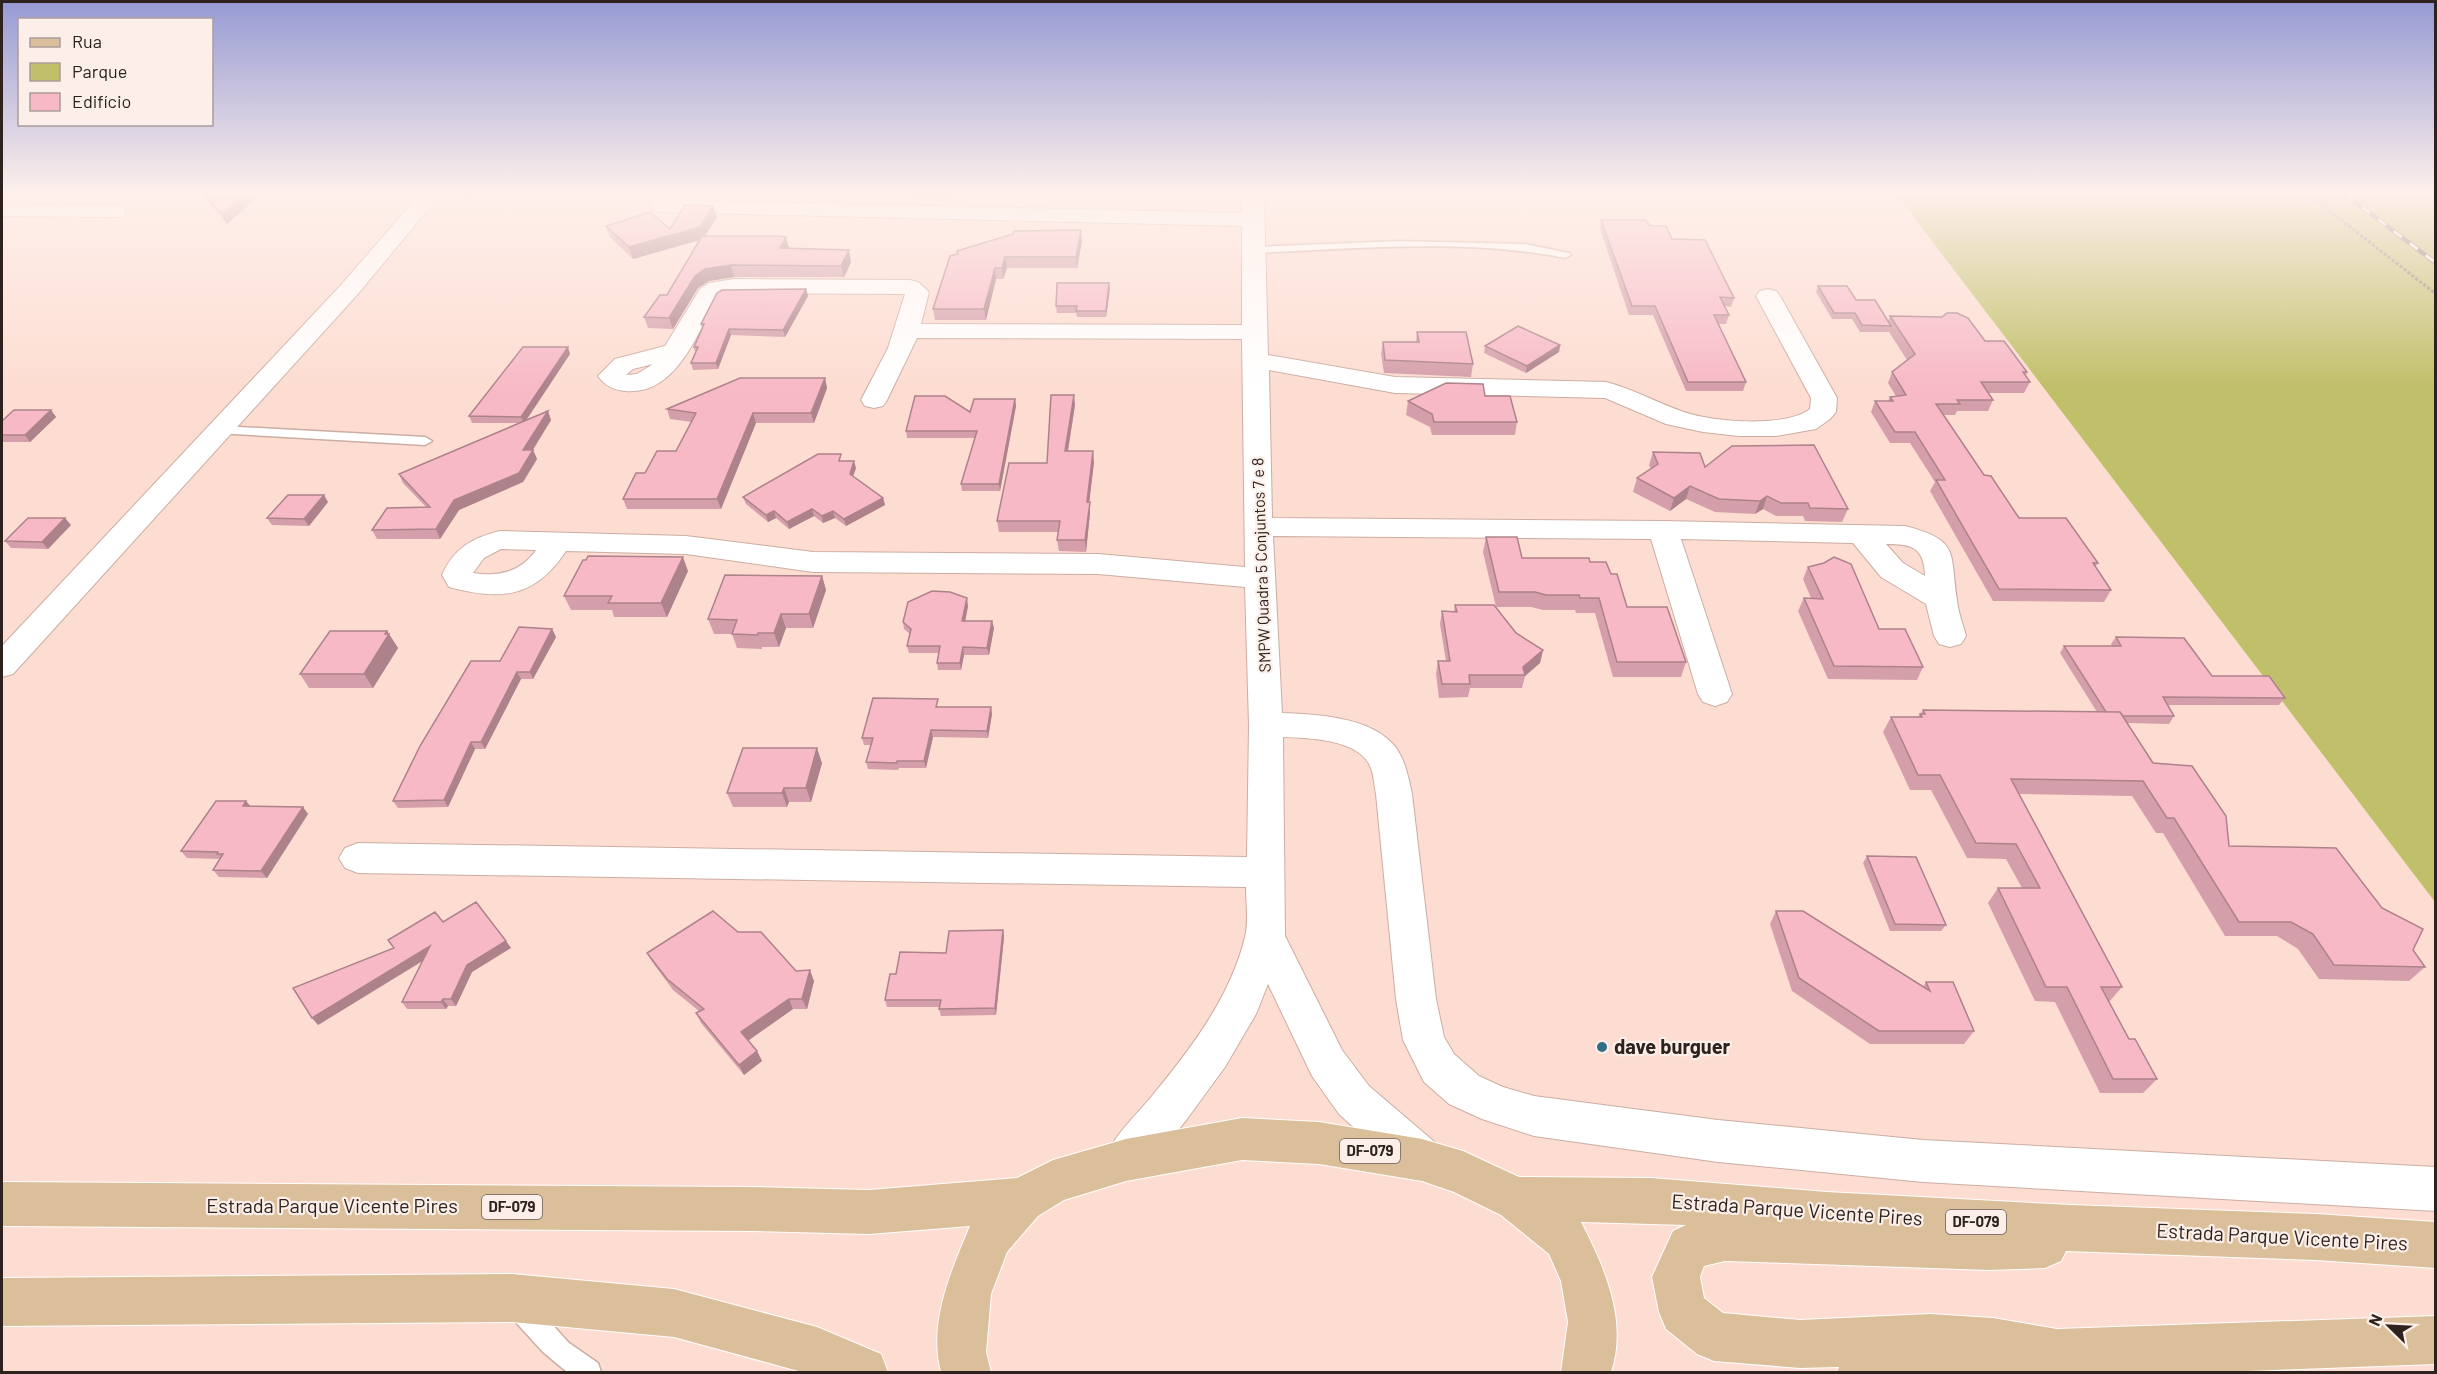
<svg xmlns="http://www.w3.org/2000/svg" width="2437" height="1374" font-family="Barlow,sans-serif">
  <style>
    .green { fill: #c0c06a }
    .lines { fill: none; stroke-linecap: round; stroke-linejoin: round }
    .lane-casing { stroke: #cbada2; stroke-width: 3 }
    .street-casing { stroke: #cbada2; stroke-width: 2 }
    .primary-casing { stroke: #fff; stroke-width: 2 }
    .path { stroke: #937d76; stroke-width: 3; stroke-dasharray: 3 2; stroke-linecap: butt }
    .lane { fill: #fff; fill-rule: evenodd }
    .street { fill: #fff; fill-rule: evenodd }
    .primary { fill: #dabf9a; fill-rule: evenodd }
    .rail-casing { stroke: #7e6a64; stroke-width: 4.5 }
    .rail { stroke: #fcefea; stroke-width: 3; stroke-dasharray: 10; stroke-linecap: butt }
    .wall { fill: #d49faa }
    .shaded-wall { fill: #ad828b }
    .building { fill: #f7b9c6; stroke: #ad828b; stroke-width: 1.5 }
    .poi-dot { fill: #316d84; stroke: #fcefea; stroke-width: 2 }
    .labels { text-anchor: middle; stroke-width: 4.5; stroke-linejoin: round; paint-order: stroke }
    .shield { fill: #fcefea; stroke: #6c605b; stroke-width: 1.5 }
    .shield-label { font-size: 15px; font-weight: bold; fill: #2e221e }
    .street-label { font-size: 16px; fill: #2e221e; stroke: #fcefea }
    .near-poi-label { font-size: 20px; font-weight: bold; fill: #2e221e; stroke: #fcefea; text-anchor: start }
    .near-street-label { font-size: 20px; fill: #2e221e; stroke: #fcefea }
  </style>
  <rect width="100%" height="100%" fill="#fdddd2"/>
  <path class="green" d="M1897,195H2435V902Z"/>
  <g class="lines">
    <defs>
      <path id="lane" d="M1399,241L1525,244L1569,253L1571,255L1565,258C1465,238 1356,249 1254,253L1248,250L1254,247Z
        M221,426L425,437L432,441L425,445L216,433L214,430Z
        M520,1296L529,1299L569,1343L598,1363L601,1372H567L543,1352L511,1317L508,1308L511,1299Z"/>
      <path id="street" d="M419,195H440L357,295L13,674L2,677V646L341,285Z
        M1242,195H1264L1268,355L1395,377L1606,382C1634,389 1657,403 1684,412C1712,422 1786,428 1810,409L1811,398L1756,296L1760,291L1768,289L1776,291L1780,296L1837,398L1836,412L1830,419L1816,429L1776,436H1739L1703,432L1666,424L1605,398L1395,393L1269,370L1272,518L1663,521L1905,526C1960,540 1950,552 1957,600C1958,612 1963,624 1966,636L1961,644L1950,647L1939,644L1934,636L1926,604L1881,577L1853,543L1681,539L1732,694L1727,702L1715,706L1703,702L1698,694L1651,539L1273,536L1282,713C1315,714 1368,717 1392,743C1405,757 1408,776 1412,794L1436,999L1444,1037L1454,1054L1479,1076L1503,1087L1534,1096L1718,1120L1923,1140L2436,1167V1211L1923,1182L1718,1162L1534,1136L1482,1119L1449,1104L1424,1082L1403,1040L1396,999L1376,794C1374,785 1374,774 1370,766C1358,739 1308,738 1283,737L1285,936L1342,1050L1369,1086L1438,1145L1444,1160L1438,1175L1422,1181L1406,1175L1339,1114L1312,1076L1268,984L1256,1014L1225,1067L1187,1119L1142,1175L1126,1181L1110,1175L1104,1160C1115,1133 1138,1114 1156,1091C1193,1046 1231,995 1245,937C1249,922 1246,903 1246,887L358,873L345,868L339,858L345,848L358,843L1247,857L1249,725L1245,587L1098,574L813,572L686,554L566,551C535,598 501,601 449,587L442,575C454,548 472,538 500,531L686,536L813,552L1098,554L1245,567L1242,339L917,338L887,400L883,406L874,408L865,406L861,400L888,348L905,294L734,293L723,294L717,298C697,334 676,396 625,391C614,390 605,386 598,376L615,359L665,346L700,289L709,283L734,279L910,280L918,282L929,292L921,324L1242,325V226L662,212L654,211L651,206L654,201L662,200L1242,213ZM653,364L637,374L626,375L633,369ZM1886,544C1912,544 1924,547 1925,576L1903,563ZM501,549L536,550C521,572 499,577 473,573L484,558Z
        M2,204L115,205L123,206L126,211L123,216L115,217L2,216Z"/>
      <path id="primary" d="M1242,1118L1319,1122L1422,1139L1463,1151L1519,1177L1651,1178L1827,1192L2071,1205L2316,1214L2436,1222V1268L2316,1260L2066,1251L2061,1261L2045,1268L1990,1270L1725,1261L1704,1266L1700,1277L1704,1298L1723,1313L1800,1320L1930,1314L1993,1318L2057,1329L2436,1316V1364L2220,1372H1837L1839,1367L1800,1368L1714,1361L1697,1354L1666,1329L1659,1312L1652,1277L1673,1231L1686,1225L1581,1222C1604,1267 1628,1320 1611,1372H1561L1568,1322L1561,1281L1549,1254L1501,1215L1454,1192L1422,1181L1319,1164L1242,1160L1126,1181L1064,1200L1038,1216L1007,1252L991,1294L986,1352L991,1372H941C928,1322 951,1272 970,1226L869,1234L751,1231L2,1226V1182L751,1187L869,1190L1017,1178L1053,1160L1126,1139Z
        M512,1274L674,1289L817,1327L881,1354L888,1372H802L674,1337L512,1322L2,1326V1278Z"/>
    </defs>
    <use href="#lane" class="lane-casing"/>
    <use href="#street" class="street-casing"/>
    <use href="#primary" class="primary-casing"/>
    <path class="path" d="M2309,195L2436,294"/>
    <use href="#lane" class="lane"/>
    <use href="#street" class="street"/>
    <use href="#primary" class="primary"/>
    <defs>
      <path id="rail" d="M2346,195L2436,263"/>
    </defs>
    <use href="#rail" class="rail-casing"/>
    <use href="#rail" class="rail"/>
  </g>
  <path class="wall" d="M202,195H260L227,224Z
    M441,195H477L474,198L442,197Z
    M913,195H951L950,199L913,198Z
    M713,206L717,217L705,236L788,248L851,262L844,277H734L709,281L698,288L673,329L648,328L644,317L667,295L700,240L633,259L610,237L606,226L670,229Z
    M1601,220L1650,226L1672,239L1734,298L1731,307L1725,306L1729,315L1726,324H1718L1746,382L1743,391H1686L1653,315H1629L1600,229Z
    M1013,234L1082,241L1077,268H1007L1003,279H996L986,320H935L933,309Z
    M1818,286L1856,300L1888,321L1890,316L1985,341L2027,372L2026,376L2030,382L2024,393H1988L1993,400L1988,411H1957L1955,415H1944L1984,475L2019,518L2098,563L2095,567L2111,590L2104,602L1993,601L1930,491L1935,482L1910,443H1890L1871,412L1875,401H1888L1890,397L1896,396L1888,383L1892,372L1907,360L1889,332H1860L1852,319H1832L1816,292Z
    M806,289L808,296L785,337L731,335L718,369L693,370L691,363L695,352L694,347L702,328L701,324Z
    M1110,289L1106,317H1077L1076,313H1057L1056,306Z
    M1417,332L1473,364L1471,377L1384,373L1381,354L1383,342H1416Z
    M1560,345L1559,352L1526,373L1484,353L1485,346Z
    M570,354L526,421L551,420L533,450L537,459L523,482L459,510L440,539H377L372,530L426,507L403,483L399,474L519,423H472L469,416Z
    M825,378L827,388L814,423H756L721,509H627L623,499L645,473L676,451L692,422L670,419L667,409Z
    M1485,396L1517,422L1515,435H1432L1430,427L1406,415L1408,401Z
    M1015,399L1016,406L1000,491H962L961,484L975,438H907L906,431Z
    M1075,405L1068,451L1094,462L1089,502L1090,513L1086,552L1059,551L1057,540L1059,532H999L997,521L1047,463Z
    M51,410L56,417L30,442H2V421Z
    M1653,452L1705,467L1848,509L1842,522L1805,521L1803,516H1776L1763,509L1755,514L1715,512L1686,499L1670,511L1633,492L1637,478L1651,469L1649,465Z
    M842,461L856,468L853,477L883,498L885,505L846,526L835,518L823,523L814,516L789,529L776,518L768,522L746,504L743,497Z
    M328,502L309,526L272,525L267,518Z
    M71,525L48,549L11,548L5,541Z
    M1486,537L1522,558L1590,562L1611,574L1627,607L1686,662L1681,677H1613L1595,613H1576L1575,610H1543L1531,607H1496L1483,552Z
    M1808,567L1923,667L1917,680L1828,679L1798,611L1804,598H1811L1803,579Z
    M688,571L667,617H614L612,610H571L564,596Z
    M822,576L826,590L813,628H786L779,647H762V649L737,648L732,634H714L708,619Z
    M1455,605L1516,633L1543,650L1540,663L1525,676L1522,688H1470L1468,697L1439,698L1436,674L1438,661H1446L1440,624L1442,611H1454Z
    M968,606L965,621L994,628L989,655H964L961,670H938L937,663L939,653H909L907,646L910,634L904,629L903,622Z
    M552,629L556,637L533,679H521L485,749H475L448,807L398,808L393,801Z
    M387,631L398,648L373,688H309L300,674Z
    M2116,637L2212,676L2285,698L2279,705H2167L2174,716L2169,724L2127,723L2153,763L2229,846L2413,950L2425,967L2409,981L2319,979L2298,949L2277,936H2225L2163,833H2156L2132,796L2019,794L2122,987L2109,1002L2129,1039L2157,1079L2143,1093H2100L2055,1002L2035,1001L1988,903L1998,888H2022L2006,859L1967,858L1931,790H1910L1883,732L1891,717H1918L1923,710L2097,712L2060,653L2064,646H2112L2111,644Z
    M939,706V707L992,714L988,738L933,737L926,768H899L898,770L868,769L866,762L871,745H864L862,738Z
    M822,763L811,802H789L787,807H733L727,793Z
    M250,806L308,814L267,878L219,877L213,870L220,859L187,858L181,851Z
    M1867,856L1946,925L1941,931H1890L1863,863Z
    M1776,911L1923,987L1926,982L1974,1031L1964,1044H1870L1792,991L1770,924Z
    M443,922L511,948L472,972L456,1006H448L446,1009H407L402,1002L423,961L318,1025L394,948Z
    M1003,930L1004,937L996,1015L941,1016L939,1009L940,1007H887L885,1000L896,974L946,953Z
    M738,932L796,971L814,981L807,1009H793L748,1041L757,1051L762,1061L744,1075L701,1023L696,1013L699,1011L673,990L653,963L647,953Z"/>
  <path class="shaded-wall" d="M244,195H260L227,224L222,214Z
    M713,206L717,217L703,239L633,259L629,247L700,227Z
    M1081,230L1082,241L1077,268L1076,257Z
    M786,237L789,248H780Z
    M849,250L851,262L844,277L841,266Z
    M1005,257L1007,268L1003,279L1002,268Z
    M731,265L734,277L709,281L698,288L673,329L669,318L695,276L705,269Z
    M995,268L996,279L986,320L984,309Z
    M1109,283L1110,289L1106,317V311Z
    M806,289L808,296L785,337L783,330Z
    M729,329L731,335L718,369L716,363Z
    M1560,345L1559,352L1526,373L1527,366Z
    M568,347L570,354L524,423L521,417Z
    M825,378L827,388L814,423L811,413Z
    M1074,395L1075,405L1066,462L1065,451Z
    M1015,399L1016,406L1000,491L999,484Z
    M51,410L56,417L30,442L25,435Z
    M548,411L551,420L527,459L523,450Z
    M753,413L756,423L721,509L717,499Z
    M533,450L537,459L523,482L459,510L440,539L436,529L454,500Z
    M1093,451L1094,462L1088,513L1087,502Z
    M854,461L856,468L851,481L850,474Z
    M1690,486L1686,499L1670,511L1674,498Z
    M324,495L328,502L309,526L304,519Z
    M1767,496L1763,509L1755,514L1760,501Z
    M883,498L885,505L846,526L844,519Z
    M1090,502V513L1086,552L1085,540Z
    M812,509L814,516L789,529L787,522Z
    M774,511L776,518L768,522L766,515Z
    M833,511L835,518L823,523L822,516Z
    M65,518L71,525L48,549L42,542Z
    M683,557L688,571L667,617L661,603Z
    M822,576L826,590L813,628L809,614Z
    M967,598L968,606L964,628L962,621Z
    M781,614L786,628L779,647L774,633Z
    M992,621L994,628L989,655L987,648Z
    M552,629L556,637L533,679L530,672Z
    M387,631L398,648L373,688L364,674Z
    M963,647L964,655L961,670L960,663Z
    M1543,650L1540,663L1525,676L1523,667Z
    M517,672L521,679L485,749L481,742Z
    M991,707L992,714L988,738L987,731Z
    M931,730L933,737L926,768L924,761Z
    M471,742L475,749L448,807L444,800Z
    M817,748L822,763L811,802L806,788Z
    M784,788L789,802L787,807L782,793Z
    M246,801L252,808L243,806Z
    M303,807L308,814L267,878L261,871Z
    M1003,930L1004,937L996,1015L995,1008Z
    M506,941L511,948L472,972L456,1006L451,999L467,965Z
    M430,946L435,953L318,1025L312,1018Z
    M810,970L814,981L807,1009L802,999Z
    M443,999L448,1006L446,1009L441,1002Z
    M789,999L793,1009L746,1042L741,1032Z
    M757,1051L762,1061L744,1075L739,1065Z"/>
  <path class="building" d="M205,195H244L222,214Z
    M685,205L713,206L700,227L629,247L606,226L650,212L670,229Z
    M1601,220H1646L1650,226H1666L1672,239L1705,240L1734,298L1720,297L1729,315H1714L1746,382H1688L1655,306H1632Z
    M1081,230L1076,257H1005L1002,268H995L984,309H933L950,256L958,254L957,251L1013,234L1014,231Z
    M702,236H779L786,237L780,248L849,250L841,266L731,265L705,269L695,276L669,318L644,317L660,295H667Z
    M1057,283H1109L1106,311H1076L1077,306H1056Z
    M1818,286H1847L1856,300H1875L1891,326L1862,325L1855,313H1834Z
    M806,289L783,330L729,329L716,363H691L698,347H694L704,324H701L717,293L722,290Z
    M1947,313H1957L1968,318L1985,341H2004L2027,372H2023L2030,382H1981L1993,400H1957L1960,404H1936L1984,475L1991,476L2019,518H2066L2098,563H2093L2111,590L1999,589L1936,480H1945L1915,432H1895L1875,401H1893L1890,397L1906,395L1892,372L1915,354L1890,316L1942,317Z
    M1518,326L1560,345L1527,366L1485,346Z
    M1417,332H1466L1473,364L1385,360L1383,342H1419Z
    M523,347H568L521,417L469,416Z
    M740,378H825L811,413H753L717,499H623L636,473H645L657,451H676L696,413L667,409Z
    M1446,383L1483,384L1485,396H1510L1517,422H1434L1432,414L1408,401Z
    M1051,395H1074L1065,451H1093L1087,502H1090L1085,540H1057L1060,521H997L1009,463H1047Z
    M915,396H945L970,412L974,399H1015L999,484H961L977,431H906Z
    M14,410H51L25,435H2V421Z
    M548,411L523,450H533L519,473L454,500L436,529L372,530L387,508L430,507L399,474Z
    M1814,445L1848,509L1810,508L1808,503H1781L1767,496L1760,501L1719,499L1690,486L1674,498L1637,478L1658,464L1653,452L1700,453L1705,467L1732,446Z
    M818,454H841L839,461H854L850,474L883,498L844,519L833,511L822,516L812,509L787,522L774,511L766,515L743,497Z
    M288,495H324L304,519L267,518Z
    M28,518H65L42,542L5,541Z
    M1486,537H1517L1522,558H1589L1590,562H1606L1611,574H1617L1627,607H1667L1686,662H1617L1599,598H1580L1579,595H1546L1535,592H1499Z
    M588,556L683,557L661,603H608L612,596H564L583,560H586Z
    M1834,557L1851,564L1879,629H1905L1923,667L1834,666L1804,598L1823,599L1808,567L1824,563Z
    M725,575L822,576L809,614H781L774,633H758V635L732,634L737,620L708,619Z
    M932,591L950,592L967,598L962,621H992L987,648L963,647L960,663H937L940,646H907L911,629L903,622L908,602Z
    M1455,605H1494L1516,633L1543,650L1523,667L1525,675H1469L1470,684H1442L1438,661H1450L1442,611L1457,612Z
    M519,627L552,629L530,672H517L481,742H471L444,800L393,801L420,746L471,661H500Z
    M330,631H387L385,634H389L364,674H300Z
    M2116,637L2184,638L2212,676H2269L2285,698L2163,697L2174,716H2123L2120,712H2106L2064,646H2121Z
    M873,698L938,699L936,707H991L987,731L931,730L924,761H897V763L866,762L873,738H862Z
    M1923,710L2120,712L2153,763L2192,766L2226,816L2229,846L2336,848L2382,908L2423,929L2413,950L2425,967L2334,965L2313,934L2291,922H2239L2174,818H2167L2143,781L2011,779L2122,987H2101L2129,1039H2135L2157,1079H2113L2067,987H2046L1998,888H2040L2016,844L1976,843L1940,775H1918L1891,717H1922L1920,714H1925Z
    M743,748H817L806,788H784L782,793H727Z
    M216,801H246L243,806L303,807L261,871L213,870L223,854H217L218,852L181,851Z
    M1867,856L1916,857L1946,925L1895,924Z
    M476,902L506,941L467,965L451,999H443L441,1002H402L430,946L312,1018L293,988L394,948L388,940L435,912L443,922Z
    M713,911L738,932H761L796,971L810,970L802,999H789L741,1032L757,1051L739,1065L696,1013L704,1009L667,979L647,953Z
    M1776,911H1803L1930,991L1926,982H1953L1974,1031H1879L1799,978Z
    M1003,930L995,1008L939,1009L941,1000H885L890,974H896L900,952L946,953L949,931Z"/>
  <linearGradient id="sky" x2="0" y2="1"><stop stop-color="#969ad3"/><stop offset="0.5" stop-color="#fef0eb"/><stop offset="1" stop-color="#fef0eb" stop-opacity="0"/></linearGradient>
  <rect width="2437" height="387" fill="url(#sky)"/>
  <circle class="poi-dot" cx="1602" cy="1047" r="6"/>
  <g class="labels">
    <g class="shield">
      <rect x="1340" y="1139" width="60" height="24" rx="4.5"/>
      <rect x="482" y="1195" width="60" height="24" rx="4.5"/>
      <rect x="1946" y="1210" width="60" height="24" rx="4.5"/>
    </g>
    <g class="shield-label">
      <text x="1370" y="1156">DF-079</text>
      <text x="512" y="1212">DF-079</text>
      <text x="1976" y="1227">DF-079</text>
    </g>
    <g class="street-label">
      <text transform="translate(1261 565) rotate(-92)" y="6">SMPW Quadra 5 Conjuntos 7 e 8</text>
    </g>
    <g class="near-poi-label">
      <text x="1614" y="1054">dave burguer</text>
    </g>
    <g class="near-street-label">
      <text x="332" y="1213">Estrada Parque Vicente Pires</text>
      <text transform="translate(1797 1210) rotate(4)" y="7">Estrada Parque Vicente Pires</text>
      <text transform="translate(2282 1237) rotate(3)" y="7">Estrada Parque Vicente Pires</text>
    </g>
  </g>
  <rect width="2437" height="1374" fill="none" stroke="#2e221e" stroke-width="6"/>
  <rect x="18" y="18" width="195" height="108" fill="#fcefea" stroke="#aa9d98" stroke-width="1.5"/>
  <rect x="30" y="38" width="30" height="9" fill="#dabf9a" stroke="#aa9d98" stroke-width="1.5"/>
  <text x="72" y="48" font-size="18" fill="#2e221e">Rua</text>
  <rect x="30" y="63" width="30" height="18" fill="#c0c06a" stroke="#aa9d98" stroke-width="1.5"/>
  <text x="72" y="78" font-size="18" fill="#2e221e">Parque</text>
  <rect x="30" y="93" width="30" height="18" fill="#f7b9c6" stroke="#aa9d98" stroke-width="1.5"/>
  <text x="72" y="108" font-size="18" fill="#2e221e">Edifício</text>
  <g transform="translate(2389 1326) rotate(294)" stroke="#fcefea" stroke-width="4.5" paint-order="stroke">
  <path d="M0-4.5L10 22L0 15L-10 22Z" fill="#2e221e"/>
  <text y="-9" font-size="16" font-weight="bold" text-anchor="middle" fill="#2e221e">N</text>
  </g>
</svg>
